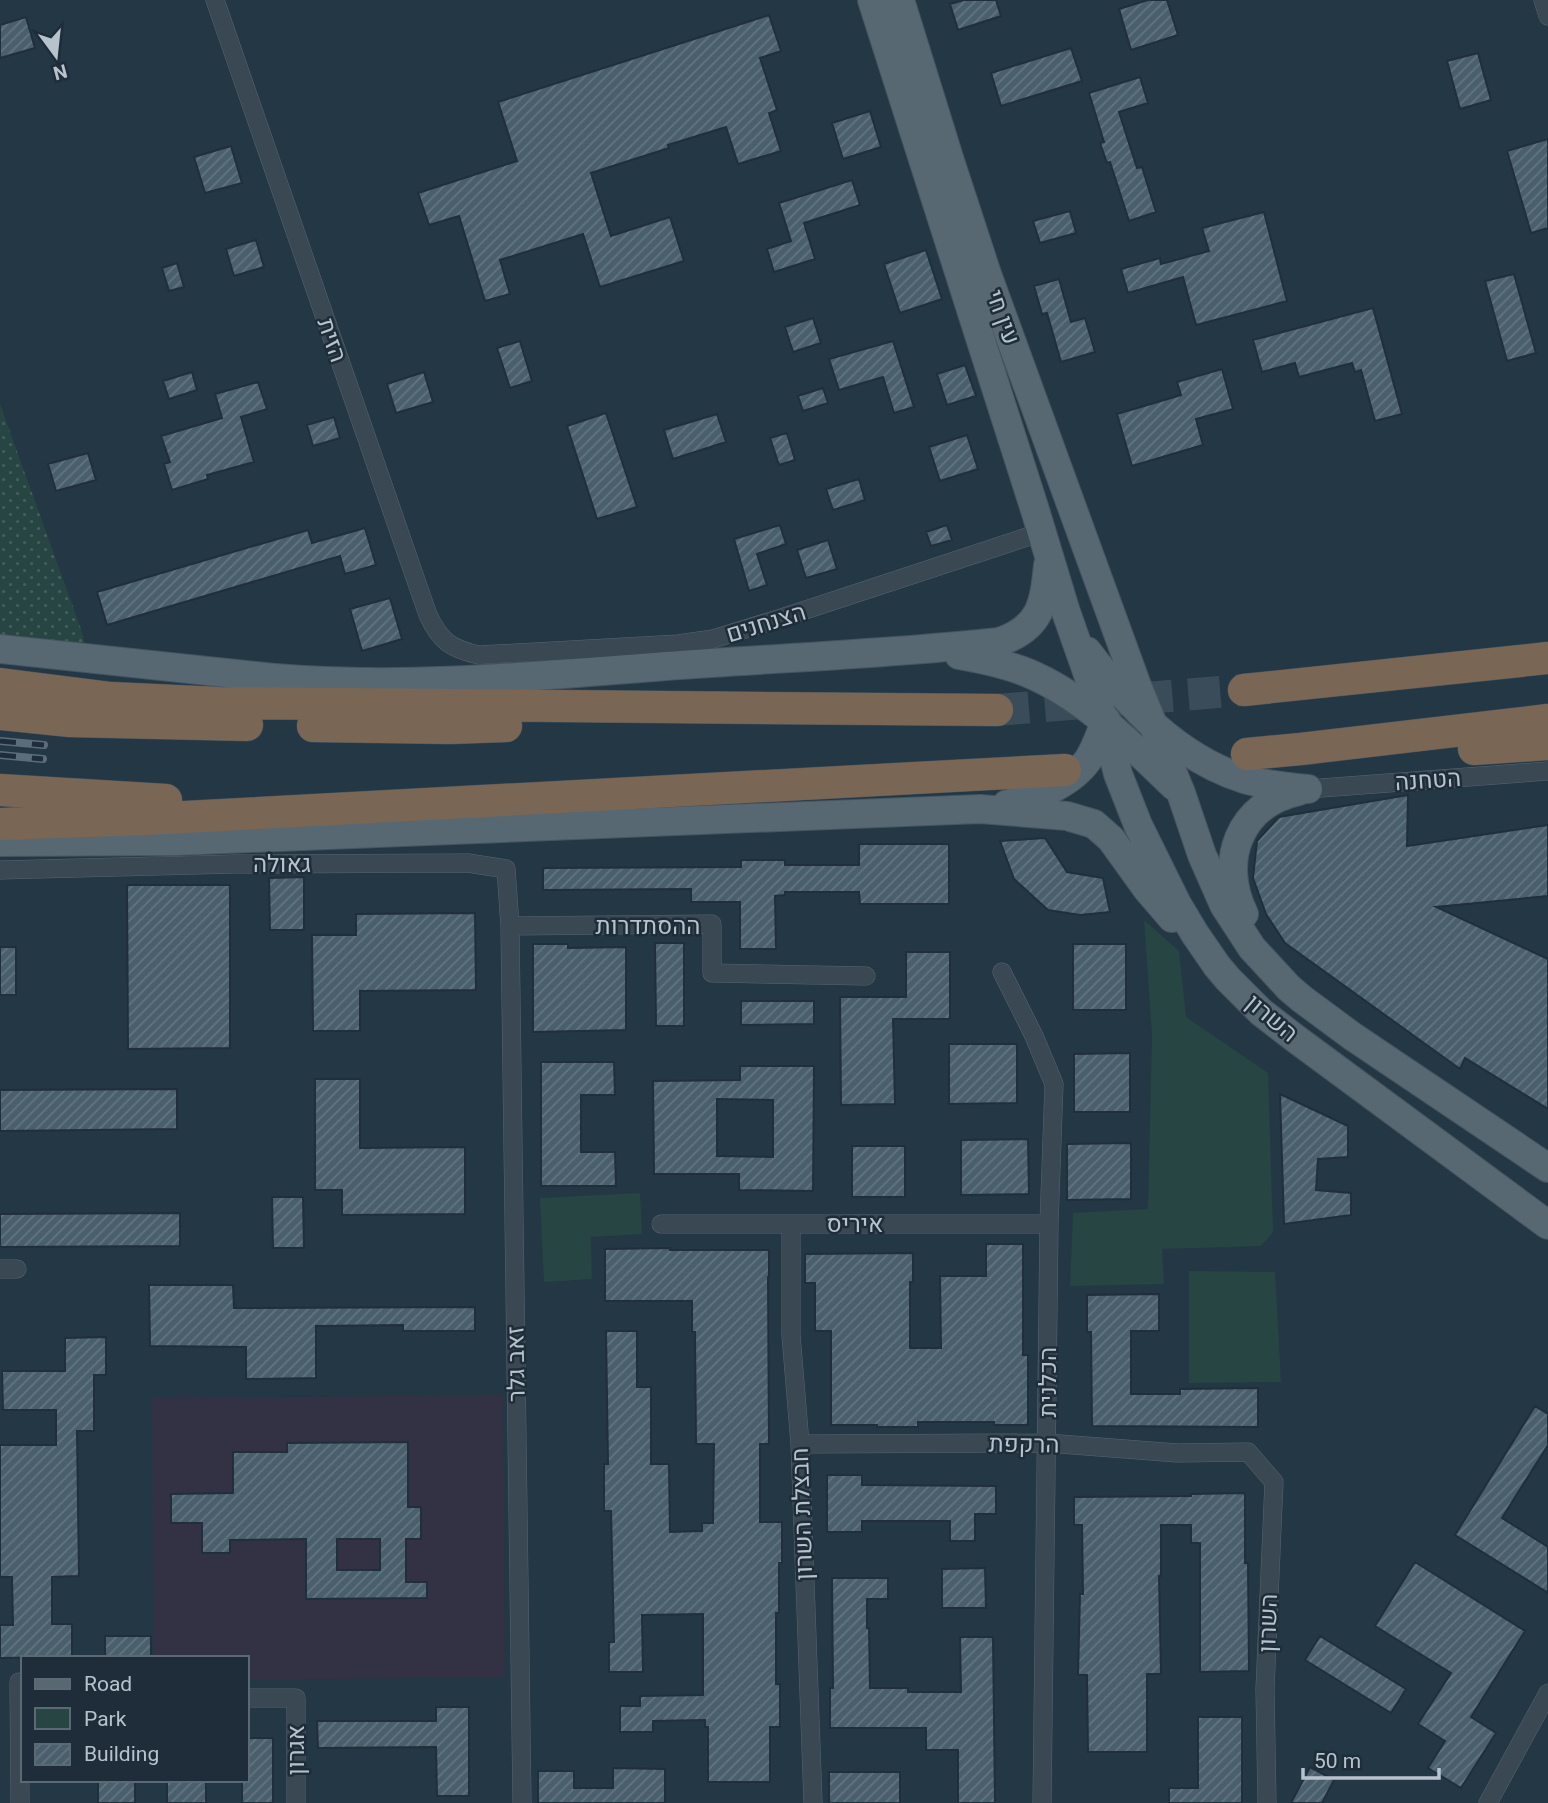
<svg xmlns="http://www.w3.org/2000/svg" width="1548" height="1803" font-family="Roboto,Heebo,sans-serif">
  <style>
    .medical { fill: #323244 }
    .grass { fill: url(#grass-dots) }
    .park { fill: #274543 }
    .building { fill: url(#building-hatch); stroke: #202f3b; stroke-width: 2; fill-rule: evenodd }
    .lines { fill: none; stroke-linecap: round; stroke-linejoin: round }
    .highway-tunnel { stroke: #3a4c59; stroke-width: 32; stroke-dasharray: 32 16; stroke-linecap: butt }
    .street-casing { stroke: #576671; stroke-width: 19 }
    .primary-casing { stroke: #465460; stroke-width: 30 }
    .highway-casing { stroke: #44535e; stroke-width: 33 }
    .street { stroke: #394853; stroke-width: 18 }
    .primary { stroke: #576873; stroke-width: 28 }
    .highway { stroke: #7a6655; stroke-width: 32 }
    .rail-casing { stroke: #5b6d7b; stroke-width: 8 }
    .rail { stroke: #1e2d39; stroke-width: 5; stroke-dasharray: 16; stroke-linecap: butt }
    .labels { text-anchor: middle; stroke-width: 5; stroke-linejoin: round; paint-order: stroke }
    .street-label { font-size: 24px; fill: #b6c3cd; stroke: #1e2d39 }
  </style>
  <defs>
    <pattern id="grass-dots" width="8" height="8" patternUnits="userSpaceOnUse" patternTransform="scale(1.75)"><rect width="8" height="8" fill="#274543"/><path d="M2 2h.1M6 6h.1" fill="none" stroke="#445e5d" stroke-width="1.8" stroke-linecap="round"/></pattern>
    <pattern id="building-hatch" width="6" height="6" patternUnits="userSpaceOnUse" patternTransform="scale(1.75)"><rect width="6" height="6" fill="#4a5f6c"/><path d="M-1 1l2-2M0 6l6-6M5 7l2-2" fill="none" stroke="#627480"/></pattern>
  </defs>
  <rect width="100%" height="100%" fill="#243744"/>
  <path class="medical" d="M503,1395L505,1677L247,1680V1658H154L152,1398Z"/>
  <path class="grass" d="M0,404L81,629L88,656L0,644Z"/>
  <path class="park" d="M1144,920L1179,951L1186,1017L1268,1073L1273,1232L1261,1246L1162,1249L1164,1284L1070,1286L1073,1213L1148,1209L1152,1034Z
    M640,1193L642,1234L591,1237L592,1279L544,1282L540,1198Z
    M1189,1271L1275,1272L1281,1382L1189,1383Z"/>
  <path class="building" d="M964,0H996L1001,16L958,30L950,4Z
    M1148,0H1167L1178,35L1131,50L1119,9Z
    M769,15L781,51L760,58L777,110L769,113L781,151L738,164L726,127L668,145L669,148L591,173L611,236L670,217L684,261L600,287L583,234L500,260L510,294L485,301L459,216L429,225L418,193L517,161L498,102Z
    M26,17L35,48L0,58V25Z
    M1071,48L1082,81L1001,106L991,73Z
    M1478,53L1491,100L1460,109L1447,61Z
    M1140,77L1148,103L1119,112L1137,168L1142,167L1156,212L1129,221L1110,162L1107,163L1100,143L1104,142L1089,93Z
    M870,111L881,147L843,159L832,123Z
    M1548,139V228L1531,233L1507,151Z
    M231,146L242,183L205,193L194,157Z
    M852,180L860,205L804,223L815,259L774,272L767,249L791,241L779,203Z
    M1070,211L1076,233L1040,243L1033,221Z
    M1264,212L1287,301L1196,325L1183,277L1128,293L1121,269L1160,258L1161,264L1209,251L1202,228Z
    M256,240L264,267L234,276L226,249Z
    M926,250L942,299L900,313L884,264Z
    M177,263L184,287L169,291L162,268Z
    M1514,274L1536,353L1507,361L1485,281Z
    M1059,279L1071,322L1085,318L1095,352L1061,362L1047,313L1042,314L1034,286Z
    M1373,308L1402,414L1375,421L1361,370L1355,372L1352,363L1299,377L1295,363L1262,372L1253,340Z
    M813,318L821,343L793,352L785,327Z
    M520,341L532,381L510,388L497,348Z
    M893,341L914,407L894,413L883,377L839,390L829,359Z
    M965,365L976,396L947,405L937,374Z
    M1222,369L1233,409L1196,419L1203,445L1132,466L1117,414L1181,395L1177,382Z
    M192,372L197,390L169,399L163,381Z
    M424,372L433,402L396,413L387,384Z
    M258,382L267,409L241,417L254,462L207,475L208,479L172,490L164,464L170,462L161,436L222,418L215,394Z
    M823,388L828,403L803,411L798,396Z
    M606,413L637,507L597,519L567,426Z
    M717,414L726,442L673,459L664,430Z
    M334,417L340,438L313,446L307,425Z
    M787,433L795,460L779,465L770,438Z
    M967,435L978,469L940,481L929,447Z
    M88,453L96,480L56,491L48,464Z
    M859,479L865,500L833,510L826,489Z
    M780,525L786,544L757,554L767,585L749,591L734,539Z
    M947,525L952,540L931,546L926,532Z
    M365,528L376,565L345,574L340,556L107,625L97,592L308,530L312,543Z
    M828,540L837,569L806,578L797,550Z
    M390,598L402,639L362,651L350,609Z
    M1408,795L1407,846L1548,825V896L1436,907L1548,959V1109L1465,1058L1460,1069L1285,943L1266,914L1253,878L1257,841L1279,817Z
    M1045,838L1067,872L1103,878L1110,912L1080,915L1048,910L1014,879L1000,841Z
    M859,844H949V904H860L859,892H785V895L775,896L776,949H740V902H691V889L543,890V868L741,867V860H785V865H859Z
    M304,877V930H270L269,878Z
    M127,885H230V1048L128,1049Z
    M475,913L476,990L360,991V1031H313L312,935H356V914Z
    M655,943H684V1026H656Z
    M533,944H568V948L626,947V1030L533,1032Z
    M1073,944H1126V1010H1073Z
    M0,947H16V995H0Z
    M906,952H950V1019H893L895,1104L841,1105L840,997H906Z
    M741,1001H814V1024L741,1025Z
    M949,1044H1017V1103L949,1104Z
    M1130,1053V1112H1074V1054Z
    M541,1062H614L615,1095H581V1152H615L616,1186H541Z
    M740,1066H814L813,1191L739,1190V1174H654L653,1081L740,1080ZM717,1099L773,1100V1157L717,1156Z
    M315,1079H360V1148L465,1147V1214L342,1215V1190H315Z
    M177,1089V1129L0,1131V1090Z
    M1280,1094L1348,1126V1157L1318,1159L1316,1190L1351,1193V1215L1284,1224Z
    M1028,1139L1029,1194L961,1195V1140Z
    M1131,1143V1199L1067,1200V1144Z
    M852,1146H905V1197H852Z
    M272,1197H303L304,1248H273Z
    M180,1213V1246L0,1247V1214Z
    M986,1244H1023V1355H1028V1425H994V1422H918V1427H877V1425H831V1331H815V1283H805V1254L913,1253V1282H910V1348H941L940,1276H986Z
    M670,1248V1250H769V1277H768L769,1444H760V1522H782V1563H779V1613H776V1684H780V1727H770V1782H708V1727H705V1720L653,1721V1732H620V1706H640V1696L703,1695V1614L642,1615L643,1672H609V1642H614L611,1511H604V1464H608L606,1331H637V1387H651V1464H669L670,1532L702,1531V1523H713L714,1444H696L695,1332H692V1301H605V1249Z
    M149,1285H233L234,1308L475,1307V1331H403V1325L316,1326V1378L246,1379V1347L150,1346Z
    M1159,1294V1331H1131V1394H1180V1389L1258,1388V1427L1092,1426L1091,1332H1087V1295Z
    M106,1337V1375H94V1431H77L79,1576L52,1577V1624H72V1657L0,1658V1625H13L12,1577H0V1445H56V1410H3L2,1371H65V1338Z
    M1535,1406L1548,1414V1445L1502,1518L1548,1547V1593L1455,1535Z
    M408,1442V1507H421V1539H406V1582H427V1598L306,1599V1539L230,1540V1553H202V1523H171V1494L233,1493V1452H287V1443ZM337,1539H380V1570H337Z
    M827,1475H862V1485L996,1486V1514H975V1541H950V1521H862V1532H827Z
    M1245,1493V1563H1248L1249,1671L1200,1672V1543H1191V1525H1161V1576H1159L1161,1674H1147V1752H1088L1087,1675H1078L1080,1594H1083L1082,1525H1074V1497L1191,1496V1494Z
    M1415,1562L1525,1631L1471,1717L1496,1733L1461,1788L1428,1768L1445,1741L1418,1724L1451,1673L1375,1626Z
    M985,1568L986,1608H942V1569Z
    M832,1578H888V1599H867V1628H869L870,1688H908V1692H961L960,1637H993L995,1803H958V1750H926V1728H830V1688H833Z
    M105,1636H151V1658H105Z
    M1320,1636L1406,1689L1391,1713L1305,1660Z
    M436,1707H469V1796H437L436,1747L318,1748L317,1721H436Z
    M1198,1717H1242V1803H1169V1788H1198Z
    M247,1738H273V1803H242V1780H247Z
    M1310,1767L1334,1780L1322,1803H1291Z
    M613,1768L665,1769V1803H538V1771H574V1788H613Z
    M829,1772H900V1803H829Z
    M98,1780H135V1803H98Z
    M167,1780H206V1803H167Z"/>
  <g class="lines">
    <path class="highway-tunnel" d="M997,710L1244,690"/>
    <defs>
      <path id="street" d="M215,0L428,615C440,641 451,649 479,655L678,644L713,639L778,619L1042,532
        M1543,0L1548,16
        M1308,789L1548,771
        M0,870L235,864L468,863L506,869L510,926L522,1803
        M510,926L712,924V973L866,976
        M1002,972L1034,1036L1054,1084L1049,1224L1042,1803
        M661,1224H1049
        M791,1224V1335L800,1444L813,1803
        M0,1269H17
        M800,1444L1047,1443L1177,1453L1248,1452L1274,1482L1265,1689L1267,1803
        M19,1682L20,1803
        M247,1698H296V1803
        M1488,1803L1548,1693"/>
      <path id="primary" d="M872,0L1035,510L1066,612L1105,723L1118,774L1138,825L1177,904L1195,934L1217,966L1228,979L1261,1012L1296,1039L1548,1225
        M900,0L950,161L987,274L1136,683L1181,793L1202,855L1224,905L1252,948L1289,988L1302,999L1352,1036L1548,1168
        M0,649L274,678C405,689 535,676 666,666C777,658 889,654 999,642C1041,628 1044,604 1048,565
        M1087,651C1128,705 1178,758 1244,779C1265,785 1286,787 1308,789
        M959,655C982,659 1006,664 1028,673C1085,697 1130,744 1174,786
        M1007,804C1036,797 1069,786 1088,760C1096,748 1100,734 1106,720
        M0,842L177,841L980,809L1067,816L1094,824L1111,839L1147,889L1172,918
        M1244,914C1218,861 1239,804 1299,791"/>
      <path id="highway" d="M0,684L111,698L219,703L997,710
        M1244,690L1548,658
        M0,714L70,721L247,725
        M313,726L451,728L506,726
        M1474,749L1548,744
        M1247,754L1301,749L1548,720
        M0,790L166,800
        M0,824L147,819L1065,770"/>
    </defs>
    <use href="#street" class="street-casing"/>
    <use href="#primary" class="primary-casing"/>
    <use href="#highway" class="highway-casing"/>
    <use href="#street" class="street"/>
    <use href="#primary" class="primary"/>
    <use href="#highway" class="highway"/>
    <defs>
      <path id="rail" d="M0,741L44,745
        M0,755L43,759"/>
    </defs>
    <use href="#rail" class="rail-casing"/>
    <use href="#rail" class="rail"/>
  </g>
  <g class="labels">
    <g class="street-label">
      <text transform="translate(1003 317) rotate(70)" y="8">עין חי</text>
      <text transform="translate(332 340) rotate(71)" y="8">הזית</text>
      <text transform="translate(766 623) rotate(-17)" y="8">הצנחנים</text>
      <text transform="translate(1428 780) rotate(-4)" y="8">הטחנה</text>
      <text x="282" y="872">גאולה</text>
      <text x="648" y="934">ההסתדרות</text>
      <text transform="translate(1272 1018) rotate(40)" y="8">השרון</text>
      <text x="855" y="1232">איריס</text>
      <text transform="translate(516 1364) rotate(-91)" y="8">זאב גלר</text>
      <text transform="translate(1048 1382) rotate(-90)" y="8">הכלנית</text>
      <text transform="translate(1024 1444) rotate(1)" y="8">הרקפת</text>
      <text transform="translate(802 1514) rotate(-92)" y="8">חבצלת השרון</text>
      <text transform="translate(1268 1623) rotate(-88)" y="8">השרון</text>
      <text transform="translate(296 1750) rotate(-90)" y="8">אגרון</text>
    </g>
  </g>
  <rect x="21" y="1656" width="228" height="126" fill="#1e2d39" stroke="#5b6974" stroke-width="2"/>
  <rect x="35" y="1679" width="35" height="10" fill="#576873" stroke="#5b6974" stroke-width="2"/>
  <text x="84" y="1691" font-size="21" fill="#b6c3cd">Road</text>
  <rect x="35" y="1708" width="35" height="21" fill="#274543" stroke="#5b6974" stroke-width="2"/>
  <text x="84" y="1726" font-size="21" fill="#b6c3cd">Park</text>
  <rect x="35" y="1744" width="35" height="21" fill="url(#building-hatch)" stroke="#5b6974" stroke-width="2"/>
  <text x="84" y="1761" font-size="21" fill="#b6c3cd">Building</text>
  <g transform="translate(56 56) rotate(165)" stroke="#1e2d39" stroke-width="5" paint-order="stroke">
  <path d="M0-5L12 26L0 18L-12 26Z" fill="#b6c3cd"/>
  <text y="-10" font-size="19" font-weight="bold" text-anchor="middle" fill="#b6c3cd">N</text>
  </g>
  <path d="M1303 1768v10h136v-10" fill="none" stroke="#b6c3cd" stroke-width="3.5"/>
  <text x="1314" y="1768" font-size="21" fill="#b6c3cd" stroke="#1e2d39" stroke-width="5" paint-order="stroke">50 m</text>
</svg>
